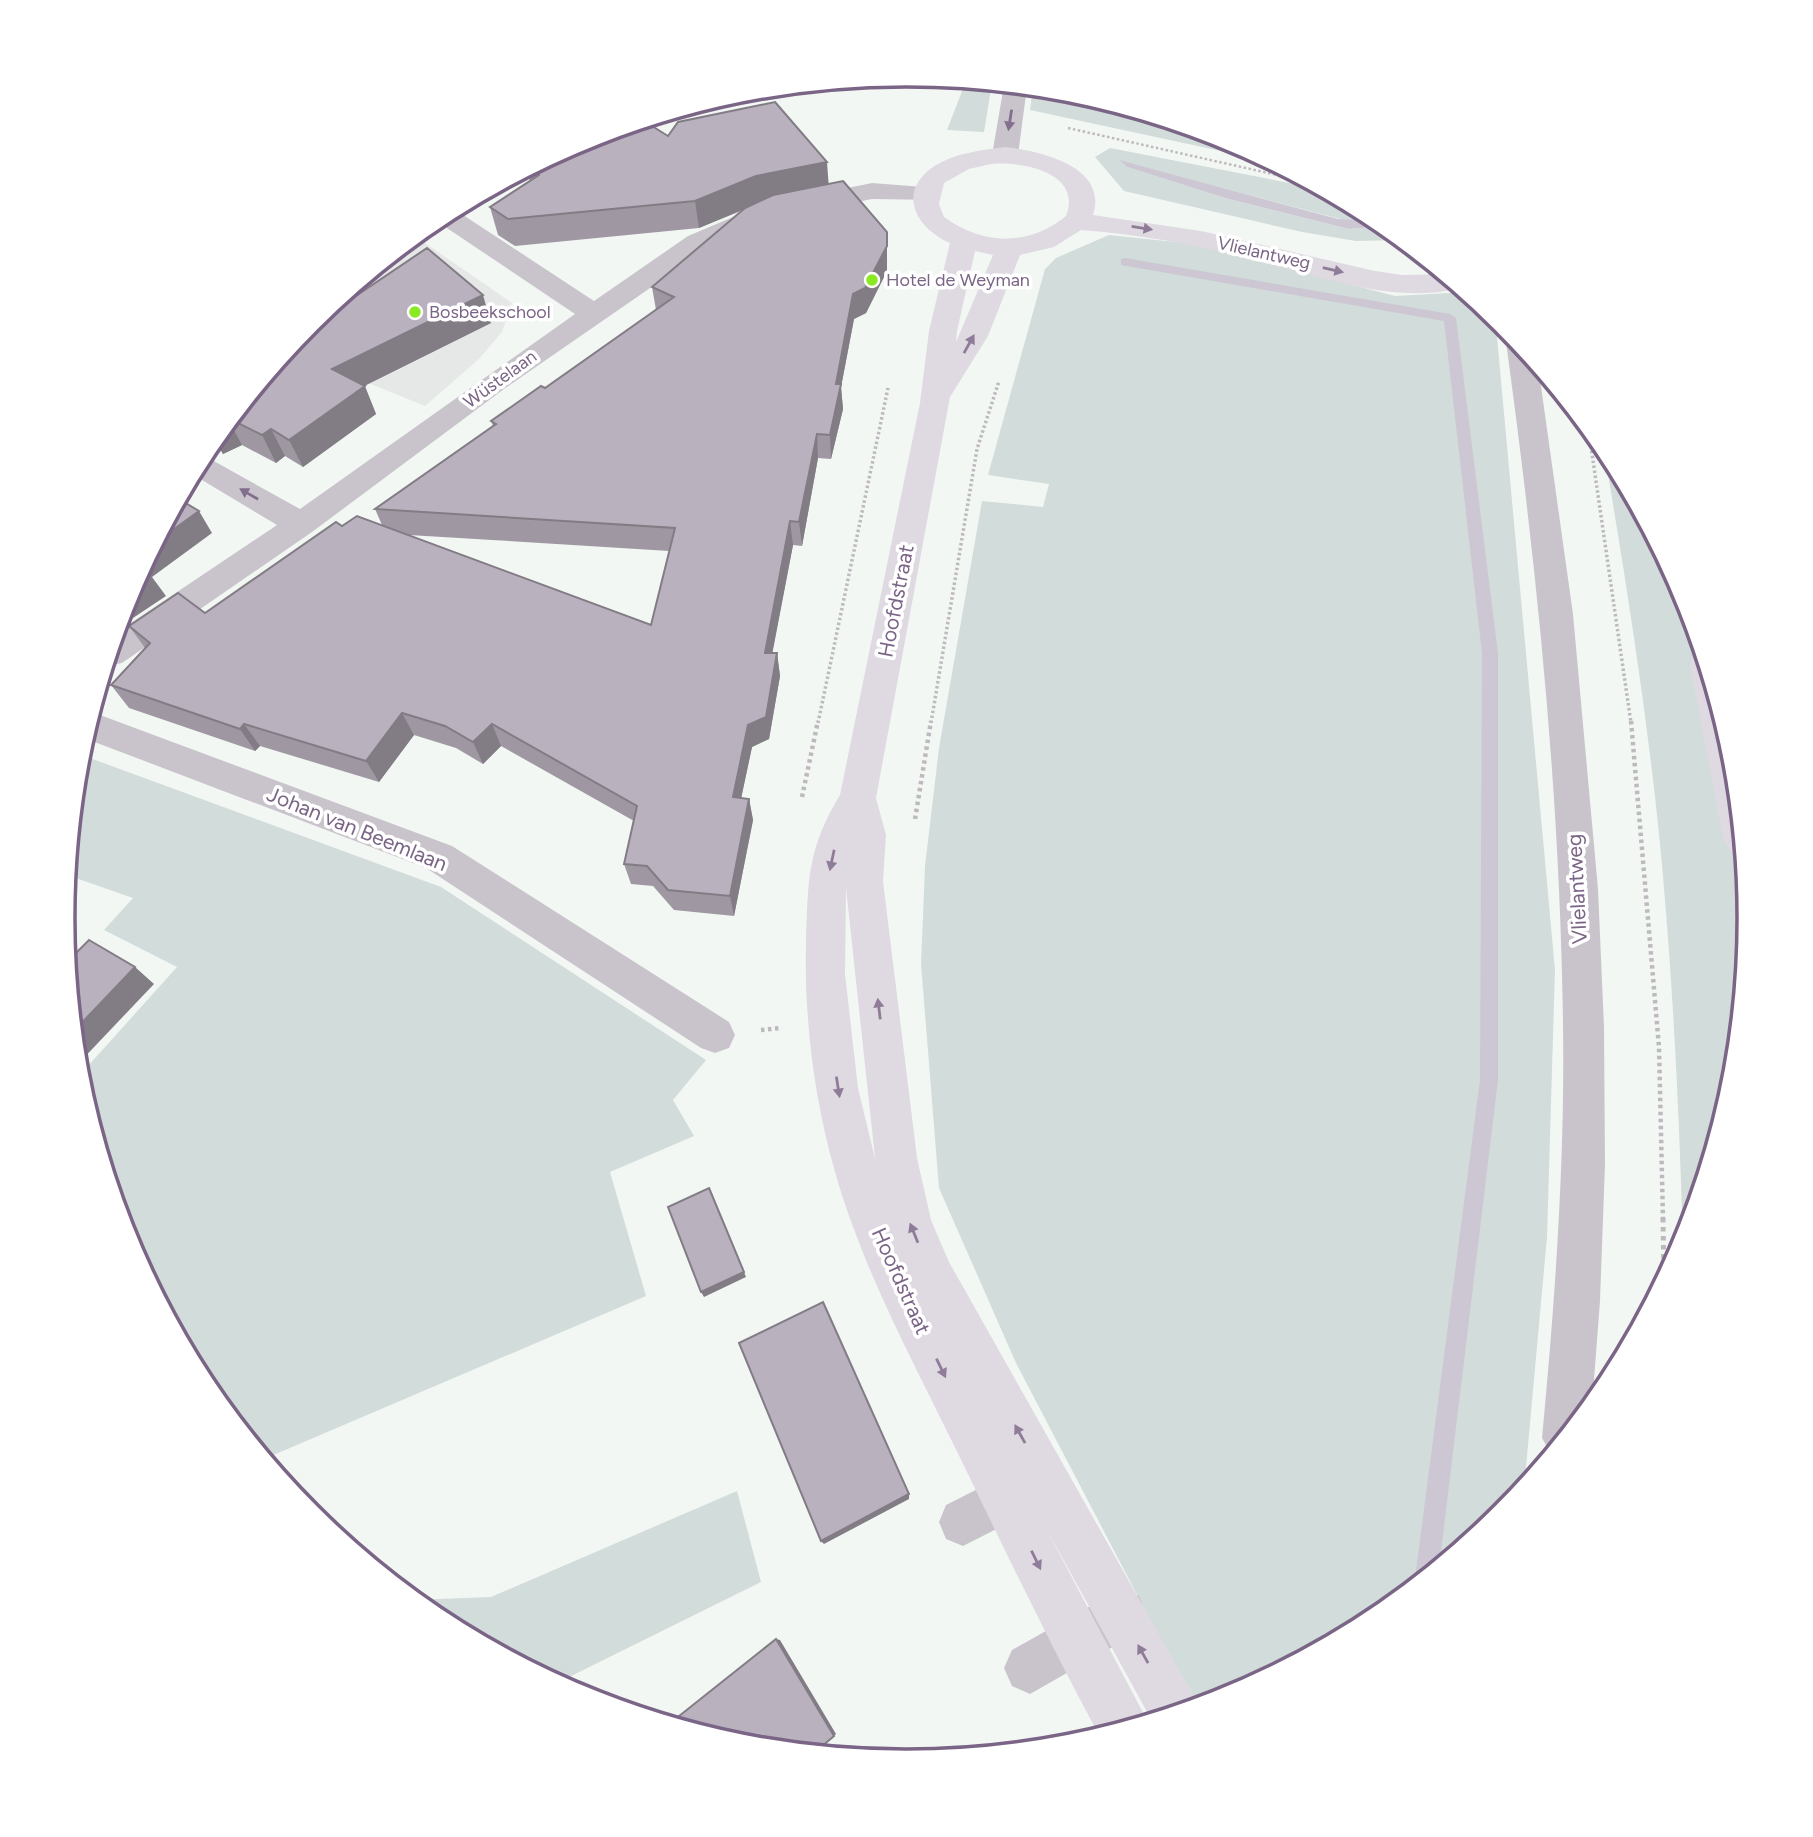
<svg xmlns="http://www.w3.org/2000/svg" width="1813" height="1837" font-family="Figtree,sans-serif">
  <style>
    .built { fill: #e6e8e7 }
    .green { fill: #d2dcda }
    .water { fill: #cdc7d3 }
    .lines { fill: none; stroke-linecap: round; stroke-linejoin: round }
    .stream { fill: #cdc7d3; fill-rule: evenodd }
    .path-far3 { stroke: #bdb9bf; stroke-width: 2.5; stroke-dasharray: 2.5 2.5; stroke-linecap: butt }
    .path-far2 { stroke: #bdb9bf; stroke-width: 3.5; stroke-dasharray: 2.5 2.5; stroke-linecap: butt }
    .path-far1 { stroke: #bdb9bf; stroke-width: 4.5; stroke-dasharray: 3.5 3.5; stroke-linecap: butt }
    .path { stroke: #bdb9bf; stroke-width: 5; stroke-dasharray: 4.5 4.5; stroke-linecap: butt }
    .minor { fill: #c9c4cb; fill-rule: evenodd }
    .major { fill: #dfd9e2; fill-rule: evenodd }
    .wall { fill: #9f98a3; fill-rule: evenodd }
    .shaded-wall { fill: #827c85 }
    .building { fill: #b9b1be; stroke: #827c85; stroke-width: 2 }
    .oneway { fill: #836e8d }
    .oneway2 { fill: #8f7c98 }
    .poi-dot { fill: #8ae922; stroke: #fff; stroke-width: 2.5 }
    .labels { text-anchor: middle; stroke-width: 7; stroke-linejoin: round; paint-order: stroke }
    .far-street-label { font-size: 18px; fill: #7b6586; stroke: #fff }
    .far-poi-label { font-size: 18px; fill: #7b6586; stroke: #fff; text-anchor: start }
    .street-label { font-size: 21px; fill: #7b6586; stroke: #fff }
    .rim { fill: none; stroke: #7b6586; stroke-width: 3.5 }
  </style>
  <rect width="100%" height="100%" fill="#f3f7f4"/>
  <path class="built" d="M415,236L512,303L502,332L479,359L425,406L287,350L310,322Z"/>
  <path class="green" d="M966,81L992,83L984,132L947,130Z
    M1033,87C1106,95 1207,127 1272,162L1030,110Z
    M1110,148L1300,185L1309,182L1379,220L1340,219L1120,161L1127,167L1225,198L1349,229L1386,226L1403,240L1356,241L1302,232L1124,191L1095,157Z
    M1109,235L1194,244L1395,296L1466,292L1495,315L1555,970L1547,1237L1524,1489L1503,1515L1375,1620L1229,1698L1200,1707L1156,1631L1016,1363L939,1188L921,964L925,866L939,748L982,501L1043,507L1049,484L988,475L1045,269L1056,258Z
    M1603,444L1677,580L1736,855L1749,930L1734,1083L1683,1247C1680,1135 1675,1024 1666,912C1654,755 1629,599 1603,444Z
    M79,754L441,887L706,1060L673,1100L694,1136L610,1172L646,1296L264,1459L218,1391L197,1373L127,1241L79,1083V1076L177,967L104,930L133,898L67,875Z
    M737,1491L761,1582L557,1683L438,1620L413,1600L491,1597Z"/>
  <path class="water" d="M1119,160L1338,219L1379,220L1386,226L1349,229L1225,198L1127,167Z"/>
  <g class="lines">
    <path class="stream" d="M1125,258L1450,314L1456,318L1498,653V1080L1439,1568L1418,1585L1415,1578L1480,1080L1482,653L1444,321L1121,265V259Z"/>
    <path class="path-far3" d="M1068,128L1286,177H1299"/>
    <path class="path-far2" d="M1588,426L1631,723
      M818,723L888,388
      M931,723L977,449L999,381"/>
    <path class="path-far1" d="M1631,721L1659,1047L1663,1220
      M802,797L818,721
      M915,819L931,721
      M761,1030L780,1028"/>
    <path class="path" d="M1663,1218L1664,1282"/>
    <path class="minor" d="M1004,85L1027,87L1018,155L1014,160H996L992,155Z
      M872,183L936,188L940,194L936,200L872,199L775,218L708,248L504,389L312,532L122,663L106,666L116,633L277,525L192,474L203,455L300,509L575,314L435,220L454,209L594,301L688,236L759,206Z
      M1510,335H1513L1538,365L1573,614L1598,889L1604,1027L1605,1164L1600,1301L1592,1406L1552,1456L1542,1438C1555,1300 1565,1163 1563,1024C1560,795 1537,569 1506,342Z
      M92,712L452,846L729,1022L735,1035L729,1048L715,1053L701,1048L426,868L84,738Z
      M1031,1462L1048,1469L1055,1486L1048,1503L963,1546L946,1539L939,1522L946,1505Z
      M1121,1589L1139,1596L1146,1614L1139,1632L1030,1694L1012,1686L1004,1668L1012,1650Z"/>
    <path class="major" d="M1005,147C1039,151 1109,166 1093,215L1201,231L1375,271L1402,275L1444,274L1461,288C1390,306 1313,273 1245,257C1191,244 1136,234 1081,230L1054,247L1020,255L988,336L950,397L876,798L886,835L883,881L917,1158L931,1220L949,1262L1200,1707L1152,1721L1047,1530L1148,1722L1100,1737C1053,1650 1010,1561 967,1472C920,1374 865,1277 835,1172C814,1099 804,1018 806,942C808,881 807,849 840,795L920,403L929,331L950,243C914,227 896,190 936,165C956,153 982,150 1005,147ZM991,164C1021,161 1083,172 1066,216C1029,247 982,245 944,217L939,204L944,183L969,169ZM975,251L993,255L956,342L957,331ZM846,888L875,1158L877,1167L858,1088L845,974Z
      M1703,652L1734,754L1742,855L1729,850L1723,839L1690,664L1695,655Z"/>
  </g>
  <path class="wall" d="M900,76L897,83L867,79Z
    M668,136L828,184L887,271L866,313L854,319L841,387L843,409L831,459L818,458L802,546L793,545L772,653H777L780,676L769,739L752,747L741,798L749,799L753,820L734,916L674,910L653,886L631,884L624,864L634,821L501,746L483,764L456,748L414,735L379,782L260,746L255,751L129,708L111,685L145,648L129,626L205,613L342,526L382,525L375,509L493,426L491,421L545,388L656,310L652,287L741,211L699,228L515,246L498,235L490,207L530,180L524,171L584,139ZM409,535L492,540L669,551L651,625Z
    M491,323L364,386L376,414L303,467L285,456L276,463L242,445L223,454L214,439L301,333Z"/>
  <path class="shaded-wall" d="M827,162L829,189L758,203L699,228L695,201L756,176Z
    M887,232V271L866,313L854,319L841,387L843,409L831,459L830,435L836,384L853,294Z
    M483,295L491,323L344,396L332,369Z
    M365,386L376,414L303,467L289,440Z
    M229,421L242,445L223,454L214,439Z
    M271,429L285,456L276,463L262,435Z
    M817,434L818,458L802,546L799,522Z
    M199,511L212,533L152,577L166,596L118,628L127,595L156,542Z
    M790,521L793,545L768,676L765,653Z
    M777,653L780,676L769,739L752,747L737,818L733,797L748,725Z
    M402,713L414,735L379,782L366,761Z
    M244,724L260,746L255,751L240,729Z
    M492,724L501,746L483,764L473,742Z
    M749,799L753,820L734,916L730,896Z
    M135,967L154,984L77,1065L74,1031Z
    M744,1272L746,1277L704,1297L701,1292Z
    M909,1494V1499L824,1544L821,1541Z
    M776,1639L780,1640L836,1734L834,1736Z"/>
  <path class="building" d="M775,102L827,162L756,176L695,201L508,219L490,207L539,175L533,166L584,139L644,121L668,136L678,122Z
    M843,181L887,232V246L865,288L853,294L836,384H841L830,435L817,434L799,522L790,521L765,653H777L766,717L748,725L733,797L749,799L730,896L668,890L647,866L624,864L637,806L492,724L473,742L445,726L402,713L366,761L244,724L240,729L111,685L150,643L129,626L178,593L205,613L336,522L342,526L357,516L651,625L675,528L375,509L496,424L491,421L541,386L545,388L674,297L652,287L745,208L773,195Z
    M427,248L483,295L332,369L365,386L289,440L271,429L262,435L230,419L301,333Z
    M179,499L199,511L156,542Z
    M142,568L151,575L131,588Z
    M89,940L135,967L74,1031L67,962Z
    M709,1188L744,1272L701,1292L668,1207Z
    M823,1302L909,1494L821,1541L739,1343Z
    M776,1639L834,1736L814,1753L742,1746L669,1724Z"/>
  <defs><path id="oneway-solid" d="M-6-.8H1V-3.2L6.5 0L1 3.2V.8H-6Z" transform="scale(1.75)"/></defs>
  <g class="oneway">
    <use href="#oneway-solid" transform="translate(1010 120) rotate(99)"/>
    <use href="#oneway-solid" transform="translate(249 494) rotate(-150)"/>
  </g>
  <g class="oneway2">
    <use href="#oneway-solid" transform="translate(1142 228) rotate(9)"/>
    <use href="#oneway-solid" transform="translate(1333 270) rotate(13)"/>
    <use href="#oneway-solid" transform="translate(969 344) rotate(-61)"/>
    <use href="#oneway-solid" transform="translate(832 860) rotate(102)"/>
    <use href="#oneway-solid" transform="translate(879 1009) rotate(-97)"/>
    <use href="#oneway-solid" transform="translate(838 1087) rotate(81)"/>
    <use href="#oneway-solid" transform="translate(914 1233) rotate(-112)"/>
    <use href="#oneway-solid" transform="translate(941 1368) rotate(64)"/>
    <use href="#oneway-solid" transform="translate(1020 1434) rotate(-119)"/>
    <use href="#oneway-solid" transform="translate(1036 1560) rotate(64)"/>
    <use href="#oneway-solid" transform="translate(1143 1654) rotate(-119)"/>
  </g>
  <g class="poi-dot">
    <circle cx="872" cy="280" r="7"/>
    <circle cx="415" cy="312" r="7"/>
  </g>
  <g class="labels">
    <g class="far-street-label">
      <text transform="translate(1264 253) rotate(13)" y="6">Vlielantweg</text>
      <text transform="translate(500 379) rotate(-36)" y="6">Wüstelaan</text>
    </g>
    <g class="far-poi-label">
      <text x="886" y="286">Hotel de Weyman</text>
      <text x="429" y="318">Bosbeekschool</text>
    </g>
    <g class="street-label">
      <text transform="translate(896 601) rotate(-79)" y="7">Hoofdstraat</text>
      <text transform="translate(357 829) rotate(22)" y="7">Johan van Beemlaan</text>
      <text transform="translate(1577 889) rotate(-93)" y="7">Vlielantweg</text>
      <text transform="translate(901 1281) rotate(66)" y="7">Hoofdstraat</text>
    </g>
  </g>
  <path d="M0 0H1813V1837H0ZM75 918a831 831 0 1 1 1662 0a831 831 0 1 1-1662 0Z" fill="#fff" fill-rule="evenodd"/>
  <path class="rim" d="M75 918a831 831 0 1 1 1662 0a831 831 0 1 1-1662 0Z"/>
</svg>
